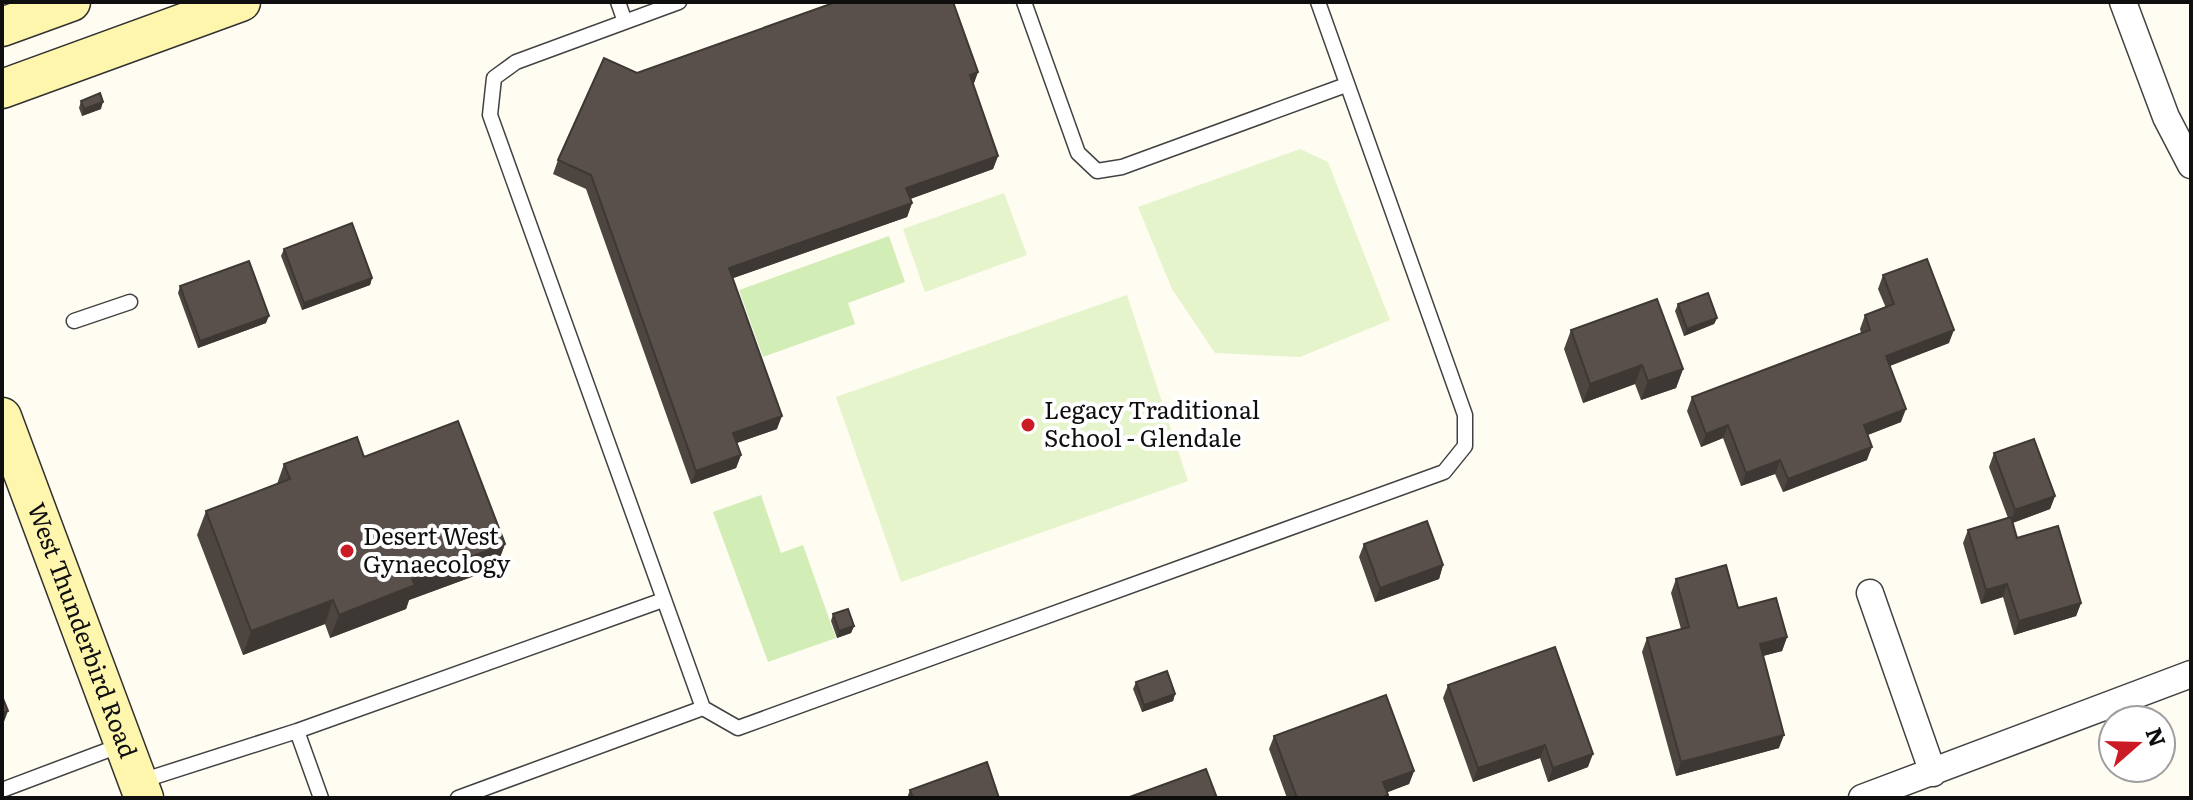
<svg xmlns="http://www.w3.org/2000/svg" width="2193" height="800" font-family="Literata,serif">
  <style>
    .green { fill: #d3edb7 }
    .pitch { fill: #e5f4ca }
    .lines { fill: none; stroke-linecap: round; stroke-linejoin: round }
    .lane-casing { stroke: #424242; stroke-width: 17 }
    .street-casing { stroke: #424242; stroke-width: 29 }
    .secondary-casing { stroke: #313131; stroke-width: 41 }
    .lane { stroke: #fff; stroke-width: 14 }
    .street { stroke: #fff; stroke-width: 26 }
    .secondary { stroke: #fff6ad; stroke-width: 38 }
    .wall { fill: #4d4540 }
    .shaded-wall { fill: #3e3834 }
    .building { fill: #59504b; stroke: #3e3834; stroke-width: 2 }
    .poi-dot { fill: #cb1b24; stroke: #fff; stroke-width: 3 }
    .labels { text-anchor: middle; stroke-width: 8; stroke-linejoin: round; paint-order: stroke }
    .poi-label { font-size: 24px; fill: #0f0f0f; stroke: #fff; text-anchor: start }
    .street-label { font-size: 24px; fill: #0f0f0f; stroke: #fff }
  </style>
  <rect width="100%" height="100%" fill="#fffcf2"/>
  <path class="green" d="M889,236L905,282L848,303L855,324L763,357L739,290Z
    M761,495L781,553L803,545L836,638L768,662L713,512Z"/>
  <path class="pitch" d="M1300,149L1328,162L1390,320L1300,357L1215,353L1172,289L1138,207Z
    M1004,193L1027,255L925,292L903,229Z
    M1127,295L1188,481L901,582L836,397Z"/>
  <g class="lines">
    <defs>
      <path id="lane" d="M618,2L625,22
        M679,2L516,62L494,78L490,115L703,708L738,728L1444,472L1465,446V415L1318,2
        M1024,2L1078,153L1097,171L1122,167L1346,85
        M74,321L130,302
        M297,731L321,798
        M138,782L297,731L663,600
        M2,790L124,744
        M458,798L703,708"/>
      <path id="street" d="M2123,2L2166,117L2191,165
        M1870,593L1933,773
        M1862,798L2191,674"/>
      <g id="secondary">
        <path d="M2,27L71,2"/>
        <path d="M2,89L241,2"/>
        <path id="s1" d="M2,417L144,798"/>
      </g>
    </defs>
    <use href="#lane" class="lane-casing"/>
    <use href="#street" class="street-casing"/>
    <use href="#secondary" class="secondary-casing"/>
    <use href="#lane" class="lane"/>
    <use href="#street" class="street"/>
    <use href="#secondary" class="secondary"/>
  </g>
  <path class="wall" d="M978,72L973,85L998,156L993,169L910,199L912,203L907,217L733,278L777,429L737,443L741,455L736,468L691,484L586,189L553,174L558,160L637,73Z
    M81,101L101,109L82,116L79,108Z
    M284,249L372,278L370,285L302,310L281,256Z
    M1883,275L1949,343L1890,366L1901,422L1868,435L1867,460L1783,492L1775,474L1741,486L1723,438L1701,447L1687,411L1692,397L1861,333L1860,329L1865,315L1886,308L1878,289Z
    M180,286L266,323L198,348L178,293Z
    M1678,304L1717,318L1714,324L1684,336L1675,311Z
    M1571,330L1683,369L1676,388L1641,400L1635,384L1583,403L1564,349Z
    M1994,453L2055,496L2050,509L2012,523L2017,538L2081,603L2076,616L2014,635L2003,597L1981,604L1963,543L1968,530L2008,518L1989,467Z
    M364,457L505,544L496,568L409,600L406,609L330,638L325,624L243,655L197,535L206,511L277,484L284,464Z
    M1364,544L1443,565L1439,579L1375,602L1359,557Z
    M1676,579L1738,608L1787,637L1782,651L1763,656L1779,748L1676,776L1642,652L1647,638L1681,629L1671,593Z
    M833,614L854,626L851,633L837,638L831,621Z
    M1136,682L1175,694L1173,701L1142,712L1133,689Z
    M1448,685L1588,767L1548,782L1540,758L1473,782L1443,698Z
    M1274,736L1414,771L1409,784L1387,792V798H1287L1269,749Z
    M910,790L999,798H907Z"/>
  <path class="shaded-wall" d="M978,72L973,86L970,75Z
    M103,102L101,109L82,116L84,109Z
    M998,156L993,169L902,202L906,188Z
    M912,203L907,217L725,281L729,268Z
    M372,278L370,285L302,310L304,303Z
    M269,316L266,323L198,348L200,341Z
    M1717,318L1714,324L1684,336L1687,329Z
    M1954,330L1949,343L1881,369L1886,356Z
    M1642,365L1635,384L1583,403L1590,384Z
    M1683,369L1676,388L1641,400L1648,381Z
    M1906,409L1901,422L1859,438L1864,425Z
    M782,416L777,429L728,446L733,433Z
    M1728,425L1723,438L1701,447L1706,434Z
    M1872,447L1867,460L1783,492L1788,479Z
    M741,455L736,468L691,484L696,471Z
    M1780,460L1775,474L1741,486L1746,473Z
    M2055,496L2050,509L2010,524L2015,510Z
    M505,544L496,568L409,600L406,609L330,638L339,615L412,579Z
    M1443,565L1439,579L1375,602L1380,588Z
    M2007,584L2003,597L1981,604L1986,590Z
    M333,600L325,624L243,655L251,631Z
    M2081,603L2076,616L2014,635L2019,621Z
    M854,626L851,633L837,638L839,631Z
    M1787,637L1782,651L1755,658L1760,644Z
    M1175,694L1173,701L1142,712L1144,705Z
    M8,711L2,727V713Z
    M1784,735L1779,748L1676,776L1681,762Z
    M1545,745L1540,758L1473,782L1478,768Z
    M1593,754L1588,767L1548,782L1553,768Z
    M1414,771L1409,784L1378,796L1383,782Z"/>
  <path class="building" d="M836,2H953L978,72L970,75L998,156L906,188L912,203L729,268L782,416L733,433L741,455L696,471L591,175L558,160L604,58L637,73Z
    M100,93L103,102L84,109L81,101Z
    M352,223L372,278L304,303L284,249Z
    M1927,259L1954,330L1886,356L1906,409L1864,425L1872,447L1788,479L1780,460L1746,473L1728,425L1706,434L1692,397L1870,330L1865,315L1894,304L1883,275Z
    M249,261L269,316L200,341L180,286Z
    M1708,293L1717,318L1687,329L1678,304Z
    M1657,299L1683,369L1648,381L1642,365L1590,384L1571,330Z
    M458,421L505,544L412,579L415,585L339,615L333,600L251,631L206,511L290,479L284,464L357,437L364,457Z
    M2034,439L2055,496L2015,510L1994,453Z
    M2011,517L2017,538L2058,526L2081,603L2019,621L2007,584L1986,590L1968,530Z
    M1427,521L1443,565L1380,588L1364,544Z
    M1726,565L1738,608L1776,598L1787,637L1760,644L1784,735L1681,762L1647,638L1689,627L1676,579Z
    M848,609L854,626L839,631L833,614Z
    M1555,647L1593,754L1553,768L1545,745L1478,768L1448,685Z
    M1167,671L1175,694L1144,705L1136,682Z
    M1386,695L1414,771L1383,782L1388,795L1381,798H1297L1274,736Z
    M2,696L8,711L2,713Z
    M987,762L999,798H913L910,790Z
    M1206,769L1217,798H1127Z"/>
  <g class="poi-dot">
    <circle cx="1028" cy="425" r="8"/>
    <circle cx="347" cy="551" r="8"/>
  </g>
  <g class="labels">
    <g class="poi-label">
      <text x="1044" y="419">Legacy Traditional<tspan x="1044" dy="28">School - Glendale</tspan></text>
      <text x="363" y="545">Desert West<tspan x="363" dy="28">Gynaecology</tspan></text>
    </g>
    <g class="street-label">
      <text dy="8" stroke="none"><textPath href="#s1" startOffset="228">West Thunderbird Road</textPath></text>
    </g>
  </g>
  <rect width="2193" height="800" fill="none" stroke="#0f0f0f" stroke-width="8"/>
  <g transform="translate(2137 744) rotate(70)"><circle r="38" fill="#ffffff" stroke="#9f9f9f" stroke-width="2"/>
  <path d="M0-6L14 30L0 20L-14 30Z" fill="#cb1b24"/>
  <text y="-12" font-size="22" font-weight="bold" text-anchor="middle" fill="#0f0f0f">N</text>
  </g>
</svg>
